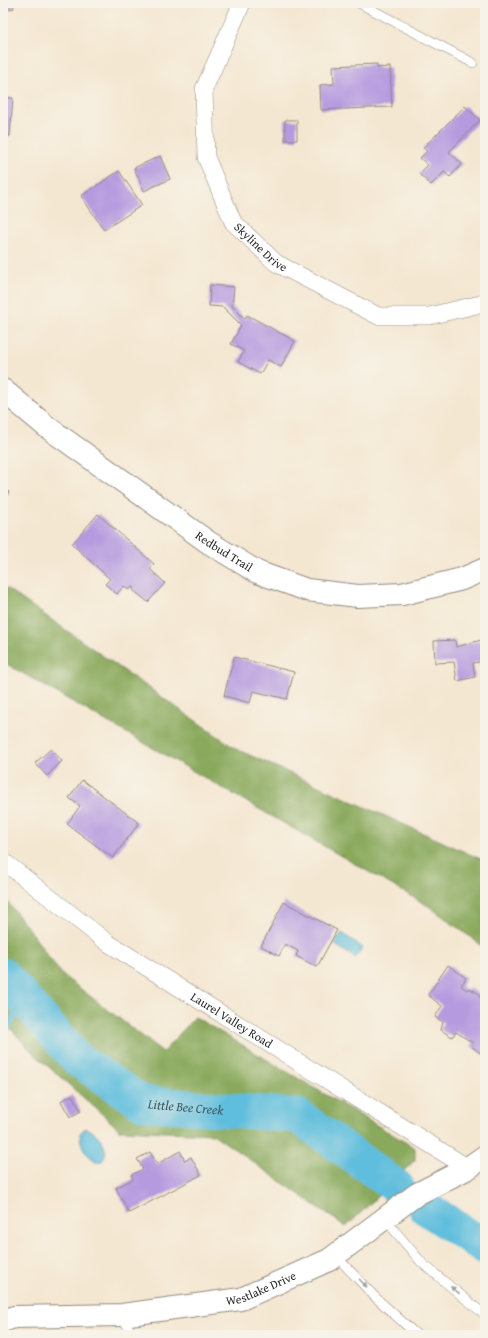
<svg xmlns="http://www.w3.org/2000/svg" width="488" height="1338" font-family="'Gentium Book Plus',serif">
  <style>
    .forest { fill: #89a95c; stroke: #5a6a44 }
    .water { fill: #5fbedd; stroke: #457484 }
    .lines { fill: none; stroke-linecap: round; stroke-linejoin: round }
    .stream { stroke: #5fbedd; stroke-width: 6 }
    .river { stroke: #5fbedd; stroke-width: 35 }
    .building { fill: #b59adf }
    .service-casing { stroke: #90897e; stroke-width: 10 }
    .minor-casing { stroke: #90897e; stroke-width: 18 }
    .tertiary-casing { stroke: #90897e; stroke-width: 24 }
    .service { stroke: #fff; stroke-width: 9 }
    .minor { stroke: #fff; stroke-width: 17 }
    .tertiary { stroke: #fff; stroke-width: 22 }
    .oneway { fill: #a0a0a0 }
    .labels { text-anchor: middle; stroke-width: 4; stroke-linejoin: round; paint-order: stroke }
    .street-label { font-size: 12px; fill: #2b2b2b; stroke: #f7f3e8 }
    .water-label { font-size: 13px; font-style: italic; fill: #3b5760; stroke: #f7f3e8 }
  </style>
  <rect width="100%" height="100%" fill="#f7f3e8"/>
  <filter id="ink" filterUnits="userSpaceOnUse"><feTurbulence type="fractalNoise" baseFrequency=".025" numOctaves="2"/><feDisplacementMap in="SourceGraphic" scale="8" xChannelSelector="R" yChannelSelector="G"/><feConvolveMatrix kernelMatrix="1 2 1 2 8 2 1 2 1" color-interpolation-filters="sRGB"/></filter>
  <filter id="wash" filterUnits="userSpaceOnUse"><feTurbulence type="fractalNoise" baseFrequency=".012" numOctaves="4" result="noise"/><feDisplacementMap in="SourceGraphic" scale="16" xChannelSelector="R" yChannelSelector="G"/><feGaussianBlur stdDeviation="0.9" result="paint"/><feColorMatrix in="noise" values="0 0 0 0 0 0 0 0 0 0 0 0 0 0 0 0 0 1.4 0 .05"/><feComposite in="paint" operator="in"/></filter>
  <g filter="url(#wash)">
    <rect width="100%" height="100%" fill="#f4e7d1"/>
    <path class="forest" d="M3,586L236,749L485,861V948L430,907L3,662Z
      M3,896L28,928L61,974L163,1052L195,1017L415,1148V1160L346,1227L213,1134L120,1130L31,1051L3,1020Z"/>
    <path class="water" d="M342,933L363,948L355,958L334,944Z
      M85,1128C97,1131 112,1149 102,1161L97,1162C86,1155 80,1146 80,1133Z"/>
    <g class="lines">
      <path class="stream" d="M3,1035L25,1000"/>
      <g class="river">
        <path id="s1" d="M3,975L77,1059L143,1103L298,1116L397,1187"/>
        <path d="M426,1208L485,1247"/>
      </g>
    </g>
    <g id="blocks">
      <path class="building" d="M3,3H13L14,8L6,10V7L3,8Z
        M377,64V68L390,67L392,107L321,110L320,85L334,84L333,66Z
        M3,97L13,98L10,136H3Z
        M465,106L480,120L449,152L462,164L450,177L444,172L431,185L419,174L428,165L420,158L427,151L423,148Z
        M285,120H297V140H285Z
        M160,156L170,179L144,191L134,168Z
        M119,171L142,205L104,230L81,196Z
        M210,285L234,287L232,306L245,319L247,315L295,341L281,367L268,360L260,374L238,362L244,351L231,344L241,325L223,307L209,306Z
        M3,487L9,492L3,500Z
        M98,514L154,564L150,569L165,583L148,602L133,590L134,588L132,587L129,590L124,586L117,594L105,584L110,579L72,544Z
        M485,639V661L473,663L475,677L457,681L454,662L435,663L434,641L455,640L456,647Z
        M234,657L294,672L287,699L253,691L250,703L224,696Z
        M51,749L62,761L47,776L35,763Z
        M82,780L139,823L113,858L67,824L80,806L69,798Z
        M284,902L337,930L317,967L296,956L298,951L285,944L279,956L261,946Z
        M448,965L466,978L461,986L467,990L469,988L481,995L479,997L485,1001V1054L483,1055L471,1046L473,1043L456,1032L452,1037L441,1030L443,1022L435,1017L442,1006L428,995Z
        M72,1095L81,1111L70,1117L61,1101Z
        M180,1151L185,1161L191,1157L201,1175L129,1213L116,1188L133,1179L131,1175L143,1169L137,1159L150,1152L157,1164Z"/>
    </g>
  </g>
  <g filter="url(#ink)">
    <use href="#blocks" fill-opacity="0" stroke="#90897e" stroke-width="1"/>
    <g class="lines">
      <defs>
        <path id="service" d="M359,3L473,63
          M384,1218L422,1263L485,1315
          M335,1255L375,1297L417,1335
          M122,1315L132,1335"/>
        <g id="minor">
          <path id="s2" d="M242,3L204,89L206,157L233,222L276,263L378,316H429L485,303"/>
          <path id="s3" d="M3,861L108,943L468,1168"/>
        </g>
        <g id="tertiary">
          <path id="s4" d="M3,390L47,427L208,542L257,572L307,590L358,596L402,594L462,579L485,569"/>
          <path id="s5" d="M3,1321L14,1317L122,1315L241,1299L329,1260L417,1194L468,1168L485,1156"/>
        </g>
      </defs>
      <use href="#service" class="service-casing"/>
      <use href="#minor" class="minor-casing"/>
      <use href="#tertiary" class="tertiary-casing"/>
      <use href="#service" class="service"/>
      <use href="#minor" class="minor"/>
      <use href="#tertiary" class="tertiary"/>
    </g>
    <defs><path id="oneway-solid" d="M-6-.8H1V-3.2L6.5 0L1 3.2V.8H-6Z"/></defs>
    <g class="oneway">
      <use href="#oneway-solid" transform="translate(363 1283) rotate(46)"/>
      <use href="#oneway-solid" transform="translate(455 1290) rotate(-141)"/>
    </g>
  </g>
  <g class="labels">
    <g class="street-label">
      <text dy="4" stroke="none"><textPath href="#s2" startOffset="270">Skyline Drive</textPath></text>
      <text dy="4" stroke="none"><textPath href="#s4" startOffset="274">Redbud Trail</textPath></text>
      <text dy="4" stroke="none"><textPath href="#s3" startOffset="279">Laurel Valley Road</textPath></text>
      <text dy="4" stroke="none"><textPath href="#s5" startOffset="262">Westlake Drive</textPath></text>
    </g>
    <g class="water-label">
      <text dy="5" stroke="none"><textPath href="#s1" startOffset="234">Little Bee Creek</textPath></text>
    </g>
  </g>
  <rect width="488" height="1338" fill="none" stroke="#f7f3e8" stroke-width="16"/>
</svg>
